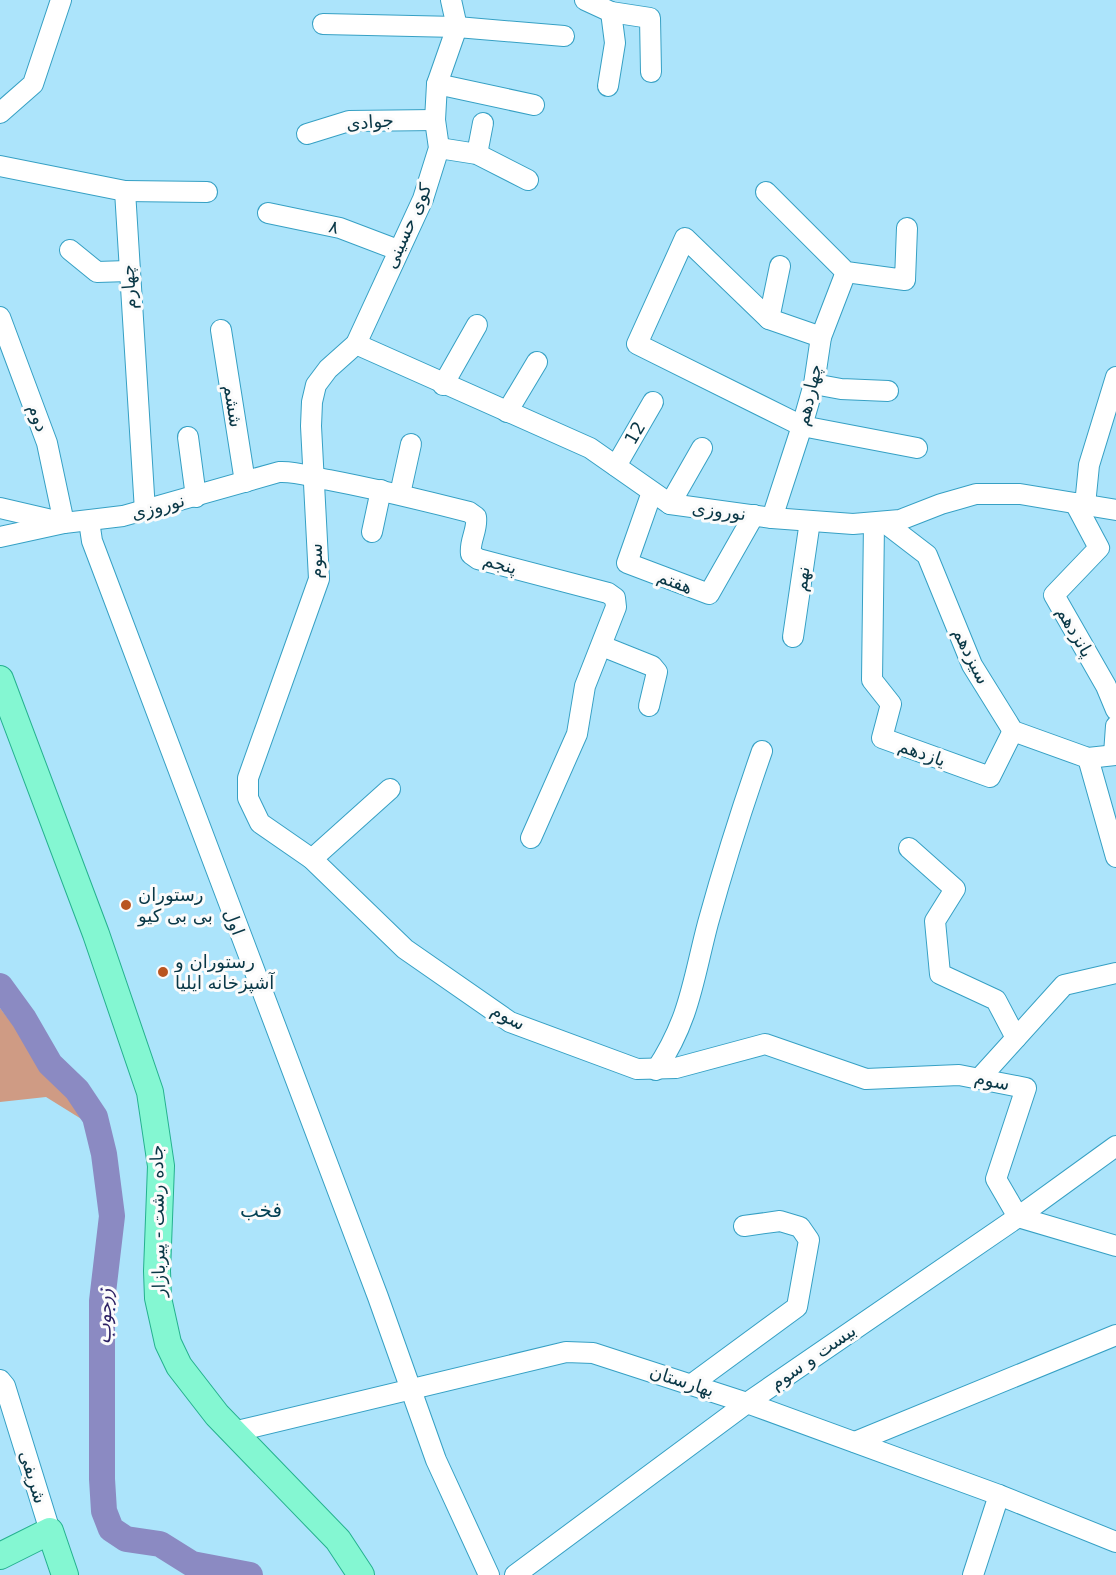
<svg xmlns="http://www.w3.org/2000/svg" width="1116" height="1575" font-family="'DejaVu Sans','Noto Sans Arabic',sans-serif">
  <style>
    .green { fill: #cf9b84 }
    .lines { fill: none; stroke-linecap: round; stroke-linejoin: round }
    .river { stroke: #8b8ac2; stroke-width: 26 }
    .minor-casing { stroke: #36a0c4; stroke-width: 22 }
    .major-casing { stroke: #24b18e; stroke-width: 28 }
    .minor { stroke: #fff; stroke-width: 20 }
    .major { stroke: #84f7d2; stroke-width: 26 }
    .poi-dot { fill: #b95520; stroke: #fbfbfb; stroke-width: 2 }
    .labels { text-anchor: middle; stroke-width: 6; stroke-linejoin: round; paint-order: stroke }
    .street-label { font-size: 18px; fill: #093746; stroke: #fbfbfb }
    .poi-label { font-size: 18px; fill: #093746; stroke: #fbfbfb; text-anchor: start }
    .neighbourhood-label { font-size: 20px; fill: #034154; stroke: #fbfbfb }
    .water-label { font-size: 20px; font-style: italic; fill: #2b2063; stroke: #fbfbfb }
  </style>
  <rect width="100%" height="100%" fill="#ace4fb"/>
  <path class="green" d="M0,1008L60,1085L83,1120L46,1097L0,1102Z"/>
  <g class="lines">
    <path class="river" d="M0,986L24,1019L50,1064L77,1090L95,1117L104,1154L112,1216L102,1301V1479L104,1511L111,1529L126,1539L160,1544L192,1564L250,1575"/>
    <defs>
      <g id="minor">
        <path d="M451,0L457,27L437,84L435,120L439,148L423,199L356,344L328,369L316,385L312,402L311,426L319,579L248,778V798L260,823L312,859L405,949L510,1022L637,1069L676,1068L765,1044L866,1079L959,1075L1026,1088L996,1179L1018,1217L1116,1246"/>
        <path d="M585,0L611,12L650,18L651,72"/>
        <path d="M323,24L457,27L564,36"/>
        <path d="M437,84L534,105"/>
        <path d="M608,86L615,43L611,12"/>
        <path d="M0,113L33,84L61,0"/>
        <path d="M307,134L349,121L435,120"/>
        <path d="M439,148L477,154L528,180"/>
        <path d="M477,154L483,123"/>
        <path d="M0,166L125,191L145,511"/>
        <path d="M125,191L207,192"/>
        <path d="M766,192L846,272L905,280L907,228"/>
        <path d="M268,213L340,228L398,250"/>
        <path d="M70,250L97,272L128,271"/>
        <path d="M0,317L47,443L64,523"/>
        <path d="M769,319L780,266"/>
        <path d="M221,330L245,482"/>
        <path d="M821,337L769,319L685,238L637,344L802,426L917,448"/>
        <path d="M356,344L590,448L670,504L772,518L853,524L900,520L941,504L976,494H1020L1116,510"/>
        <path d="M814,384L841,389L888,391"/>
        <path d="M443,385L477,325"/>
        <path d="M507,412L537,362"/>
        <path d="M188,437L196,497"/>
        <path id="s1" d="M616,466L653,402"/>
        <path d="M652,492L627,563L709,594L754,515"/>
        <path d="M400,494L411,444"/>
        <path d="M1075,503L1099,548L1054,595L1106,686L1116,710"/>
        <path d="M670,504L702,448"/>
        <path d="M1085,505L1089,465L1116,377"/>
        <path d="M0,508L56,521"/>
        <path d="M772,518L802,426L814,384L821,337L846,272"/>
        <path d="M89,521L92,541L378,1297L436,1460L489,1575"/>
        <path d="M884,522L927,555L972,665L1013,731L1088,758L1116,755"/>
        <path d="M874,523L872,680L891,704L882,738L990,777L1013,731"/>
        <path d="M372,532L381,490"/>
        <path d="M0,537L64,523L123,516L279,472C297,471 311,477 329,480C376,489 422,500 469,512L476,517C478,530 469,541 471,554L478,559L608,593L615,598L616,607L585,686L577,734L531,838"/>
        <path d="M793,637L810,521"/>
        <path d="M602,646L652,666L657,672L649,706"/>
        <path d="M1114,754L1116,726"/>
        <path d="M1088,758L1116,857"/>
        <path d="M909,848L955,889L935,921L940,974L996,1000L1016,1038"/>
        <path d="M312,859L390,789"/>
        <path d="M656,1070C690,1019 693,980 708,923C724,865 742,808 762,751"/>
        <path d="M979,1079L1064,985L1116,973"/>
        <path d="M0,1380L5,1386L50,1531"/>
        <path d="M692,1384L797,1307L809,1240L800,1227L780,1221L744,1226"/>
        <path d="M233,1432L566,1352L593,1353L747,1403L999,1495L1116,1542"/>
        <path d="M855,1442L1116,1335"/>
        <path d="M515,1575L747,1403L1018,1217L1116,1146"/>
        <path d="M973,1575L999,1495"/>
      </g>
      <path id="major" d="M0,679L96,934L150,1092L161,1166L157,1271L158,1298L168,1343L179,1366L217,1415L338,1540L361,1575
        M0,1556L50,1531L65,1575"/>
    </defs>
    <use href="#minor" class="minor-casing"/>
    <use href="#major" class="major-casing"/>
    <use href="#minor" class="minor"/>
    <use href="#major" class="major"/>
  </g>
  <g class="poi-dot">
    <circle cx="126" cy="905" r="6"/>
    <circle cx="163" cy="972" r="6"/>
  </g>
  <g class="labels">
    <g class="street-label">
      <text transform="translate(370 122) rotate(-4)" y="6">جوادی</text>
      <text transform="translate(408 226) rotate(-66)" y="6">کوی حسینی</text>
      <text transform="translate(334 227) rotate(14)" y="6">۸</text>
      <text transform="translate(129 287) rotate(-94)" y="6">چهارم</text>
      <text transform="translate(809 395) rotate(-77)" y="6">چهاردهم</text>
      <text transform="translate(233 406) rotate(81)" y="6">ششم</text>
      <text transform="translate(38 418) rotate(70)" y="6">دوم</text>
      <text dy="6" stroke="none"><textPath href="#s1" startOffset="38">12</textPath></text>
      <text transform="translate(158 507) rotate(-15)" y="6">نوروزی</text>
      <text transform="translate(719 511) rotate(7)" y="6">نوروزی</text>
      <text transform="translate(316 561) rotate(-90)" y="6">سوم</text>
      <text transform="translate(500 564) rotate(16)" y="6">پنجم</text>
      <text transform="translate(802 579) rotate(-82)" y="6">نهم</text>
      <text transform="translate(675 582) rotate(21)" y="6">هفتم</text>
      <text transform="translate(1075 632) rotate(60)" y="6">پانزدهم</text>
      <text transform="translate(971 656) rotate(64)" y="6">سیزدهم</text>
      <text transform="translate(922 753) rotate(19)" y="6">یازدهم</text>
      <text transform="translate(234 922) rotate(69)" y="6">اول</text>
      <text transform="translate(508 1017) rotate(28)" y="6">سوم</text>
      <text transform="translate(992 1081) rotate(11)" y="6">سوم</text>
      <text transform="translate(158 1221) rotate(-91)" y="6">جاده رشت - پیربازار</text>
      <text transform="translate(813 1357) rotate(-35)" y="6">بیست و سوم</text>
      <text transform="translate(682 1381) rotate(18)" y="6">بهارستان</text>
      <text transform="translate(33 1477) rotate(73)" y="6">شریفی</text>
    </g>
    <g class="poi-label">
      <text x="138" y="901">رستوران<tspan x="138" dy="21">بی بی کیو</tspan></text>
      <text x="175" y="968">رستوران و<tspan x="175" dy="21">آشپزخانه ایلیا</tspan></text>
    </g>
    <g class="neighbourhood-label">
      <text x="261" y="1217">فخب</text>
    </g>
    <g class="water-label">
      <text transform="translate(104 1316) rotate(-88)" y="7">زرجوب</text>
    </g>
  </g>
</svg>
